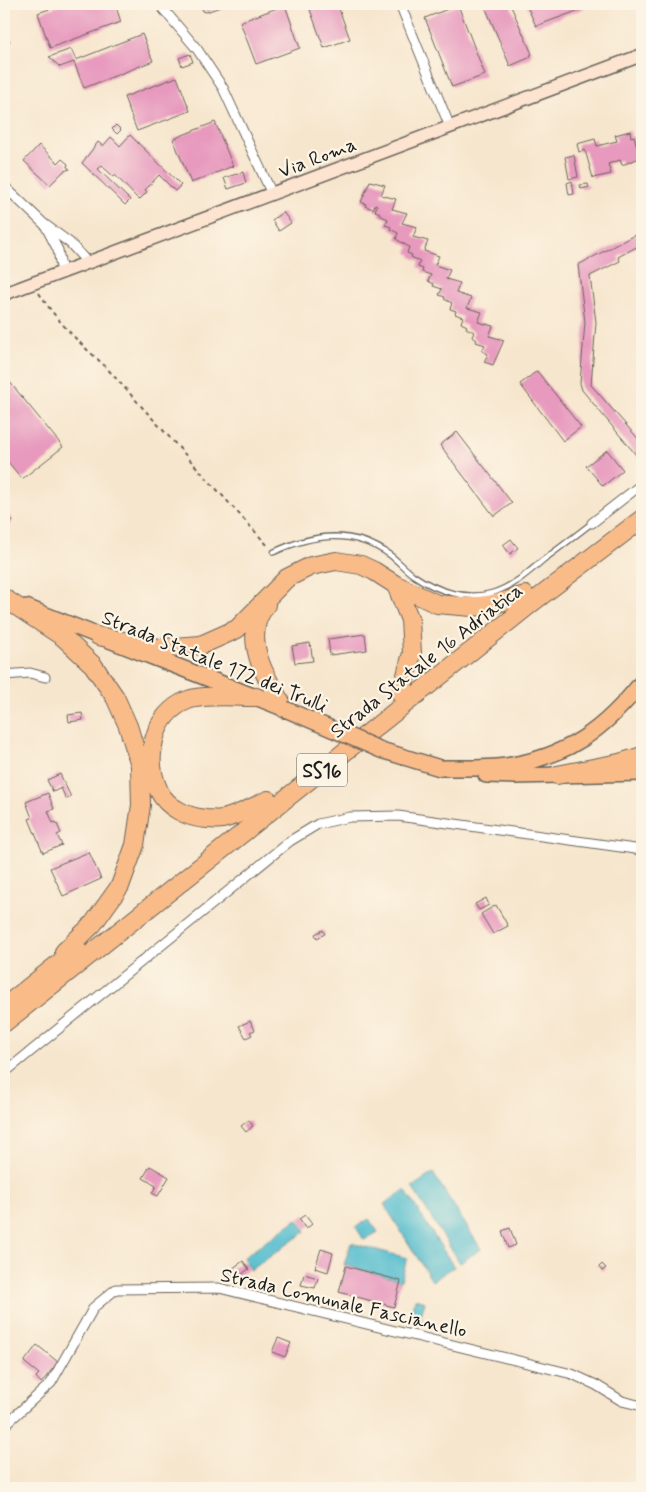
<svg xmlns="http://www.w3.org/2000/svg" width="646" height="1492" font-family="Mynerve,sans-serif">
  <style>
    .water { fill: #51bcce; stroke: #366c75 }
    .building { fill: #e799be }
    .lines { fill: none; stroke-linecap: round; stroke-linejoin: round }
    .lane-casing { stroke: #69635a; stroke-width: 7 }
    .street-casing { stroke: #69635a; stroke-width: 11 }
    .secondary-casing { stroke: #69635a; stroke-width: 15 }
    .primary-casing { stroke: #69635a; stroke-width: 18 }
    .highway-casing { stroke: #69635a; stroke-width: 20 }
    .path { stroke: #69635a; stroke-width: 2; stroke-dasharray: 4 4; stroke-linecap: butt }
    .lane { stroke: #fff; stroke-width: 4.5 }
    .street { stroke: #fff; stroke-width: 9 }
    .secondary { stroke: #fde4d0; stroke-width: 12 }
    .primary { stroke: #f9bc89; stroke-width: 15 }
    .highway { stroke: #f9bc89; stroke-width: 18 }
    .primary-bridge-casing { stroke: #69635a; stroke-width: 18; stroke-linecap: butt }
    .primary-bridge { stroke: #f9bc89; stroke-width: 15 }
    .labels { text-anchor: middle; stroke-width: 4.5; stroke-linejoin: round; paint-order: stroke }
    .shield { fill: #fcf5e5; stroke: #5f5d58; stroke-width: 1 }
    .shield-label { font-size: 19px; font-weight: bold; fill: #1c1c1c }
    .street-label { font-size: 20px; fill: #1c1c1c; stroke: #fcf5e5 }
  </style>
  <rect width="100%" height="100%" fill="#fcf5e5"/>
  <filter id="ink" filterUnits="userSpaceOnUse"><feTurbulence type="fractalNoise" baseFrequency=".02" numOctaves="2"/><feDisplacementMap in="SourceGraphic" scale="10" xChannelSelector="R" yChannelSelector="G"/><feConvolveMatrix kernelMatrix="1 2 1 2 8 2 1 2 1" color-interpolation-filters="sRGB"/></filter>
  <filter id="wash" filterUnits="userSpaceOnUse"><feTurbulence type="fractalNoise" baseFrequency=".0096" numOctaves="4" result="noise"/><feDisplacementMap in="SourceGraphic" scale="20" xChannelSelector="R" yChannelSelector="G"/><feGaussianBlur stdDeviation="1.12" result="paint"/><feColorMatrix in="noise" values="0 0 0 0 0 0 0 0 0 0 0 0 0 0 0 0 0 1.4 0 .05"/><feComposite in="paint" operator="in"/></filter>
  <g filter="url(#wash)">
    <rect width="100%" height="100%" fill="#f7e6ce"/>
    <path class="water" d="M433,1173L481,1249L460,1263L412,1187Z
      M405,1190L454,1267L432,1281L384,1204Z
      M297,1219L306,1231L251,1270L243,1258Z
      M369,1219L378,1232L364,1240L356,1227Z
      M351,1243L407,1258L401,1281L344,1265Z
      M415,1299L425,1302L420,1318L422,1319L421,1323L408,1319Z"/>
    <g id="blocks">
      <path class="building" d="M64,4H115L121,22L50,48L38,13Z
        M200,4H229L206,12L203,11Z
        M308,4H337L350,39L324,48Z
        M484,4H510L532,54L530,55L531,57L510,66Z
        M526,4H583L585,8L536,26Z
        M285,5L300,48L256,64L240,22Z
        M458,5L485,75L452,87L425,18Z
        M4,34L10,41L4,47Z
        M142,34L153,61L84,88L74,62L60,67L49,57L71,49L76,60Z
        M190,54L193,62L182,66L179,58Z
        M177,77L190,111L137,131L124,97Z
        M215,122L233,166L191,183L173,139Z
        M116,125L121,130L117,134L112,129Z
        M630,131L631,137L634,136L638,151H641L642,157L622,165L620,160L608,164L611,174L593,178L585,150L579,152L577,144L595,139L597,146L617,141L615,135Z
        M130,135L181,185L175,191L159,175L145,190L147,192L139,200L115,175L114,177L102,166L98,169L130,200L125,205L82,163L98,142L103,146L111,137L120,146Z
        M39,145L58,163L62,159L68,164L67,167L70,169L64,171L50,185L24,161Z
        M574,155L578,177L569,179L565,157Z
        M243,172L246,183L228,189L224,178Z
        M370,181L385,185L381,195L396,199L392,209L407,213L402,223L417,227L413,237L428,241L424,251L439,256L435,265L450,270L446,279L460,283L456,293L471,298L467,308L482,312L478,322L493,326L489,336L504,340L493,365L484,362L488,354L482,351L485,345L476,342L477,340L472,337L474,332L466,328L467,326L461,323L463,317L455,314L456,311L450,309L452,303L444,299L445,297L439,295L442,289L433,286L434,284L428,281L431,275L422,272L423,269L418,267L420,261L411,257L412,255L407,253L409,247L396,239L398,233L390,229L391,227L385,225L388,219L379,215L380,213L375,211L377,205L375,204L373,209L365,206L366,204L361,202Z
        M572,181L574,194L569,195L567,183Z
        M588,184L589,187L581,189L580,185Z
        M283,212L291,223L279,231L272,220Z
        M642,231V244L618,257L620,261L590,276L596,322L591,385L642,443V462L582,390L580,383L585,322L578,265Z
        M537,371L581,427L563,441L520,384Z
        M4,375L63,447L22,479L4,457Z
        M457,432L512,503L494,516L440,445Z
        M607,450L623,470L603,486L586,466Z
        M6,512L13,521L5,527L4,525V514Z
        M511,539L518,548L510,554L503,545Z
        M365,634L367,650L330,655L328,639Z
        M310,643L313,661L295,663L292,646Z
        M82,713L83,720L69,722L68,715Z
        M60,774L71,797L66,799L61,788L53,792L47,780Z
        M48,793L54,809L48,811L53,823L56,822L61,833L57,835L62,845L43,853L29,819L32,818L26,802Z
        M89,852L101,879L63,896L50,868Z
        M486,898L489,905L479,910L475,904Z
        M496,905L508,926L493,934L481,914Z
        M323,930L325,934L317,938L315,934Z
        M250,1021L255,1030L250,1032L252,1035L246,1038L239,1026Z
        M249,1120L253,1126L246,1132L241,1126Z
        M150,1166L169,1177L158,1196L152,1193L156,1186L143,1178Z
        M305,1215L312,1224L306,1229L299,1219Z
        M510,1228L516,1245L508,1248L502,1231Z
        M321,1249L333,1253L328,1272L315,1268Z
        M243,1261L249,1269L235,1279L229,1271Z
        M602,1264L606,1268L602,1271L599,1267Z
        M346,1266L401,1281L394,1307L339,1292Z
        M304,1274L318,1278L315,1288L301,1285Z
        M278,1338L291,1343L285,1357L272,1352Z
        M37,1345L58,1362L41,1383L36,1377L39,1374L24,1362Z"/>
    </g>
  </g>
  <g filter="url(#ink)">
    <use href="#blocks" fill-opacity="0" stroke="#69635a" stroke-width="1"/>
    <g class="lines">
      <defs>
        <path id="lane" d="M274,552C312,534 353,528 390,555C398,561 405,569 413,575C435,590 465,601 492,593C512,587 528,573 543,560C560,548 576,535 592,523"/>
        <path id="street" d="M159,4L197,49L223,88L272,194
          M400,4L450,127
          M4,186L44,224L70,243L88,263
          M46,227L58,250L62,273
          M592,523L642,484
          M4,675L30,673L45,677
          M4,1073L290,841L318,824L350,817L398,816L642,850
          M4,1426L51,1383L94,1307L116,1289L219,1288L572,1374L596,1385L622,1401L642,1406"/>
        <path id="secondary" d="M4,294L642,55"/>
        <path id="primary" d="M26,607C112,642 199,674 285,709
          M440,768C462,768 484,769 506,766C567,757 604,730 642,682
          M486,775L516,776L642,773"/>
        <path id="highway" d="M396,585L410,620L412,653L401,694
          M4,598L63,637L93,665L115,697L128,726L140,765L141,805L135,845L120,886L93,924L64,952
          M266,605C263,609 260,614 258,618C247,650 269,683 285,709
          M98,636L160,648L201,645L237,629L287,578L311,566L336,561L361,565L374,571L396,585L437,604L472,607L495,604L525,595
          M257,697C238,697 204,694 188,700C152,714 144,759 159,791C167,808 189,818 207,819C212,819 218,820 222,819C235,817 255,806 268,800
          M557,775L619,763L642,756
          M4,1007L77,949
          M4,1023L533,602L642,519"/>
      </defs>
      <use href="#lane" class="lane-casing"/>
      <use href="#street" class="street-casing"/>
      <use href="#secondary" class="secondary-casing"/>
      <use href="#primary" class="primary-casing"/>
      <use href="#highway" class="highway-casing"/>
      <path class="path" d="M39,293C56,320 79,343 103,364L269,547"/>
      <use href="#lane" class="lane"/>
      <use href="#street" class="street"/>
      <use href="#secondary" class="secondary"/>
      <use href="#primary" class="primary"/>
      <use href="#highway" class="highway"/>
      <defs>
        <path id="primary-bridge" d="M285,709L381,750L440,768"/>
      </defs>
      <use href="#primary-bridge" class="primary-bridge-casing"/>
      <use href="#primary-bridge" class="primary-bridge"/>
    </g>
  </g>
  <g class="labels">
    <rect class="shield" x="297" y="753.5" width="50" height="33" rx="4"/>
    <g class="shield-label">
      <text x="322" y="777">SS16</text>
    </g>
    <g class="street-label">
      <text transform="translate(317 157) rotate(-21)" y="7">Via Roma</text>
      <text transform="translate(426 660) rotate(-38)" y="7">Strada Statale 16 Adriatica</text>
      <text transform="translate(215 661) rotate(22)" y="7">Strada Statale 172 dei Trulli</text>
      <text transform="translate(344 1302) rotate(13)" y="7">Strada Comunale Fascianello</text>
    </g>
  </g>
  <rect width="646" height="1492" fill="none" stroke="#fcf5e5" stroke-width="20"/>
</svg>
